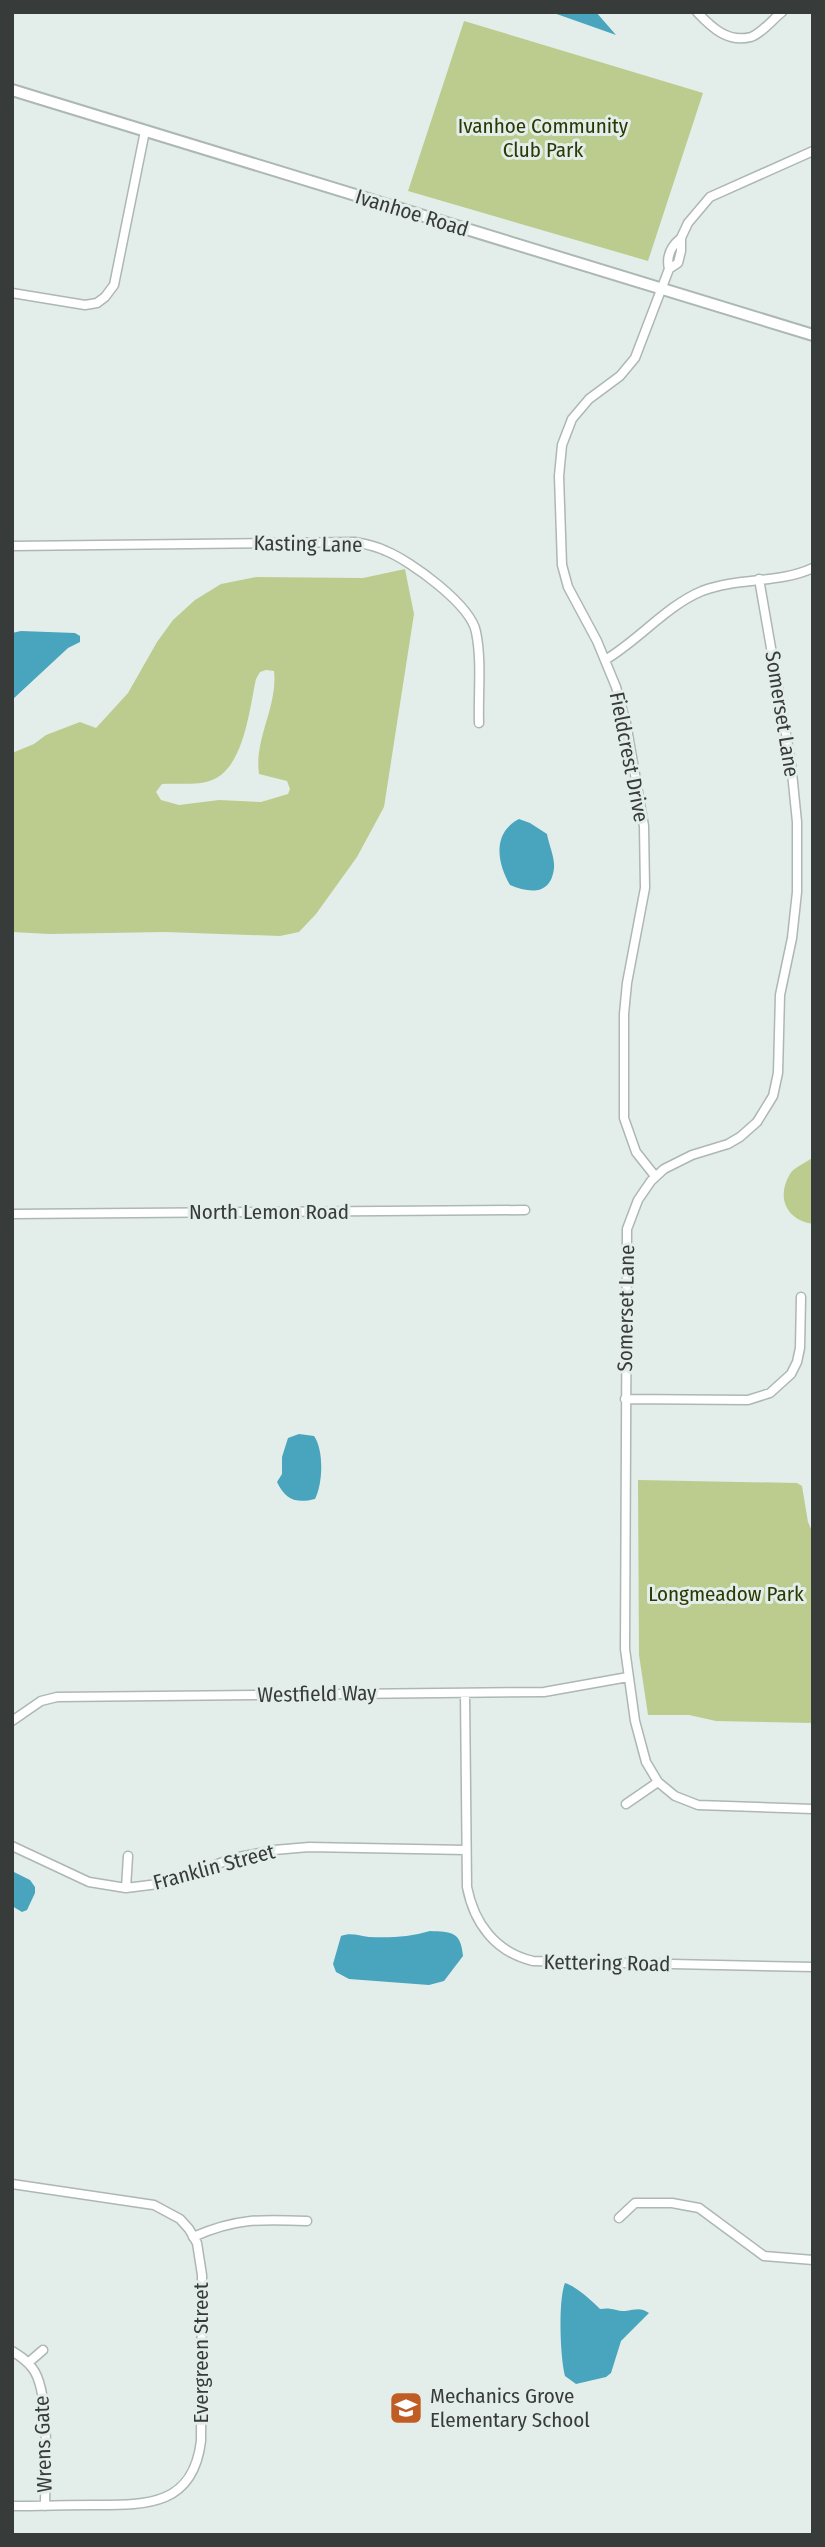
<svg xmlns="http://www.w3.org/2000/svg" width="825" height="2547" font-family="'Fira Sans Condensed',sans-serif">
  <style>
    .green { fill: #bccc8f; fill-rule: evenodd }
    .water { fill: #49a4be }
    .lines { fill: none; stroke-linecap: round; stroke-linejoin: round }
    .minor-casing { stroke: #adb7b3; stroke-width: 11 }
    .secondary-casing { stroke: #adb7b3; stroke-width: 14 }
    .minor { stroke: #fff; stroke-width: 8 }
    .secondary { stroke: #fff; stroke-width: 10 }
    .labels { text-anchor: middle; stroke-width: 6; stroke-linejoin: round; paint-order: stroke }
    .park-label { font-size: 21px; fill: #2e3803; stroke: #e3eeea }
    .street-label { font-size: 21px; fill: #373b3a; stroke: #e3eeea }
    .poi-label { font-size: 21px; fill: #373b3a; stroke: #e3eeea; text-anchor: start }
  </style>
  <rect width="100%" height="100%" fill="#e3eeea"/>
  <path class="green" d="M464,21L703,93L648,261L408,191Z
    M405,569L414,614L384,807L357,857L316,914L299,932L280,936L165,932L49,934L12,932V753L34,744L46,735L80,722L96,728L128,693L157,642L173,620L195,600L221,584L256,577L363,578ZM266,670L274,671C278,706 254,739 259,774L287,781L290,789L288,794L261,802L219,800L179,805L161,800L156,792L162,784C176,783 193,785 206,782C244,774 249,710 256,679L260,672Z
    M813,1157V1224C786,1220 776,1197 790,1174C794,1167 806,1163 813,1157Z
    M638,1480L797,1483L802,1486L808,1522L813,1533V1723L716,1721L689,1715H648L639,1655Z"/>
  <path class="water" d="M551,12H596L616,35Z
    M21,631L75,633L80,636V642L68,648L12,700V633Z
    M519,819L530,823L547,834C549,845 555,858 554,868C551,896 529,893 510,885C497,863 492,833 519,819Z
    M299,1434L314,1436C324,1450 323,1483 315,1499C295,1504 285,1499 277,1482L282,1474V1457L288,1438Z
    M12,1871L30,1880L35,1887V1893L27,1910L22,1912L12,1906Z
    M430,1931C451,1932 461,1931 463,1956L444,1981L429,1985L349,1979L336,1972L333,1964L341,1936C351,1932 359,1936 369,1937C390,1938 410,1937 430,1931Z
    M565,2283C576,2286 593,2302 600,2309C612,2307 615,2311 625,2311C635,2310 640,2307 649,2313L621,2341L611,2373L606,2377L576,2384L565,2376C560,2357 558,2300 565,2283Z"/>
  <g class="lines">
    <defs>
      <path id="minor" d="M697,12C712,28 728,43 751,37C761,34 773,19 782,12
        M669,269L678,263L681,251V238L688,223L710,197L813,151
        M12,293L85,305L97,303L105,297L114,285L145,131
        M12,546L355,542C366,544 376,546 386,551C411,561 471,605 476,632C482,661 478,694 479,723
        M759,579L791,763L797,822V892L792,938L780,995L778,1073L773,1096L757,1122L740,1137L728,1144L692,1155L664,1169L651,1181L638,1200L627,1229L625,1649L635,1721L646,1762L658,1782L675,1796L698,1805L813,1809
        M605,660C639,640 666,606 702,591C739,577 778,584 813,568
        M655,1176L636,1152L624,1118V1014L627,983L645,888L644,826L626,723L616,687L597,641L568,587L562,565L559,476L562,445L572,419L589,399L620,376L635,358L669,269C666,256 671,246 681,238
        M12,1214L525,1210
        M625,1399L748,1400L770,1393L791,1374L797,1362L800,1348L801,1297
        M465,1693L467,1887C474,1923 495,1952 533,1961L813,1967
        M12,1721L41,1701L57,1697L544,1692L628,1677
        M626,1804L658,1782
        M12,1846L89,1882L126,1888L166,1883L234,1858L274,1850L309,1847L466,1850
        M126,1888L128,1856
        M12,2184L154,2205L180,2219L189,2229L197,2243L202,2275L201,2441C193,2506 147,2505 94,2505C67,2505 40,2506 12,2506
        M619,2218L635,2203H672L699,2208L764,2256L813,2260
        M193,2237C236,2218 261,2219 307,2221
        M12,2351C20,2356 28,2361 33,2369C51,2394 45,2474 45,2506
        M28,2363L43,2350"/>
      <path id="secondary" d="M12,90L813,335"/>
    </defs>
    <use href="#minor" class="minor-casing"/>
    <use href="#secondary" class="secondary-casing"/>
    <use href="#minor" class="minor"/>
    <use href="#secondary" class="secondary"/>
  </g>
  <defs>
    <symbol id="school-square" viewBox="-11 -11 22 22"><rect x="-9" y="-9" width="18" height="18" rx="4" fill="#c05d25" stroke="#e3eeea"/><path d="M0-5L7-2L0 1L-7-2ZM-4 1L0 2.5L4 1V4Q0 6-4 4Z" fill="#fff"/></symbol>
  </defs>
  <g fill-rule="evenodd">
    <use href="#school-square" x="387" y="2389" width="38" height="38"/>
  </g>
  <g class="labels">
    <g class="park-label">
      <text x="543" y="133">Ivanhoe Community<tspan x="543" dy="24">Club Park</tspan></text>
      <text x="726" y="1601">Longmeadow Park</text>
    </g>
    <g class="street-label">
      <text transform="translate(412 213) rotate(17)" y="7">Ivanhoe Road</text>
      <text transform="translate(308 544) rotate(1)" y="7">Kasting Lane</text>
      <text transform="translate(782 714) rotate(81)" y="7">Somerset Lane</text>
      <text transform="translate(629 757) rotate(79)" y="7">Fieldcrest Drive</text>
      <text x="269" y="1219">North Lemon Road</text>
      <text transform="translate(626 1308) rotate(-89)" y="7">Somerset Lane</text>
      <text transform="translate(317 1694) rotate(-1)" y="7">Westfield Way</text>
      <text transform="translate(214 1867) rotate(-15)" y="7">Franklin Street</text>
      <text transform="translate(607 1963) rotate(1)" y="7">Kettering Road</text>
      <text transform="translate(201 2353) rotate(-90)" y="7">Evergreen Street</text>
      <text transform="translate(43 2444) rotate(-92)" y="7">Wrens Gate</text>
    </g>
    <g class="poi-label">
      <text x="430" y="2403">Mechanics Grove<tspan x="430" dy="24">Elementary School</tspan></text>
    </g>
  </g>
  <rect width="825" height="2547" fill="none" stroke="#373b3a" stroke-width="28"/>
</svg>
